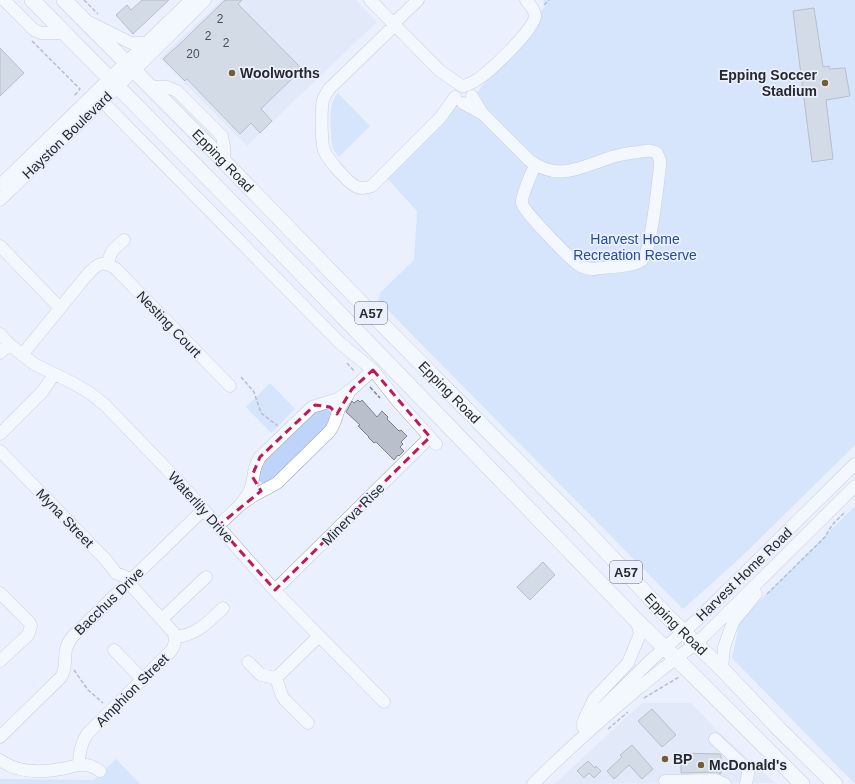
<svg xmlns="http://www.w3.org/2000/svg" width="855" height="784" font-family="Arial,sans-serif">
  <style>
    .built { fill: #d9e3f6 }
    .green { fill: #bfd4fb }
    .building { fill: #b9c0cc; stroke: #7c828d }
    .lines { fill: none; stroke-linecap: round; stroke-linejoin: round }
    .minor-casing { stroke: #a0a7b2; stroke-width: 13 }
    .major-casing { stroke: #a0a7b2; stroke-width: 16 }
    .path { stroke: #7e838b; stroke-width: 1.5; stroke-dasharray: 4 2; stroke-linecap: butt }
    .minor { stroke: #fff; stroke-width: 12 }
    .major { stroke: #fff; stroke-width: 15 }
    .marked { fill: none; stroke: #c2185b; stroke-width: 3; stroke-dasharray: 8 5; stroke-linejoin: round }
    .poi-dot { fill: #765e2e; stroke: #eaf0fd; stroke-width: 1.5 }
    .labels { text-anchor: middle; stroke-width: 3.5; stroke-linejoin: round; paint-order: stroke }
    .number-label { font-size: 12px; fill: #4b4f55 }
    .shield { fill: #eaf0fd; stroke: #61656b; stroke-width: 1 }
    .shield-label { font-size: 13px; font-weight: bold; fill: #26292d }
    .poi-label { font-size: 14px; font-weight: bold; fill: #26292d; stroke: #eaf0fd; text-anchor: start }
    .street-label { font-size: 14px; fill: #26292d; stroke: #eaf0fd }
    .park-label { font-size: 14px; fill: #264c9c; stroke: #eaf0fd }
  </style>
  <rect width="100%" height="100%" fill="#eaf0fd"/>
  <path class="built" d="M222,0H356L377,22L247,146L160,58Z
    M642,703H691L722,735L775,783L554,784Z"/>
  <path class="green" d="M545,0H855V445L738,560L683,609L378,300L380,293L414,260L417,211L387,178L458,104L476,94L546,5L543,2Z
    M338,93L370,126L339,157L333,149L332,144C331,127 327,106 338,93Z
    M270,383L295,409L271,433L246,407Z
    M327,408L333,414L334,418L277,479L265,484C256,481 257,476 258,468L312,412Z
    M855,506V784L732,658L740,620Z
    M116,759L140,784H0V779L94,780Z"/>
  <path class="building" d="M142,0H169L133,34L116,15L127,5L131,10Z
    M225,0H242L238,4L302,69L261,109L272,121L260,133L251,123L240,134L187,79L185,81L163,59L182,42Z
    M814,8L823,67L829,66V69L845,68L850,96L826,100L833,159L812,162L793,11Z
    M0,48L24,73L0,96Z
    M358,400L360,402L362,400L377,417L382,411L388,417L387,419L399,431L401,430L407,436L401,442L403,444L400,447L404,451L399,456L398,455L394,460L376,442L374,443L368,437H369L358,426L360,425L346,412L352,401L354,403Z
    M543,562L555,575L530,600L517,587Z
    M652,709L676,735L662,747L638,721Z
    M632,745L653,769L642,779L629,765L614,779L607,771L622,757L620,755Z
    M681,753L720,754L721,755V774L716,772L681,773Z
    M588,761L595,768L596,766L601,771L594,778L589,773L584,778L577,771Z"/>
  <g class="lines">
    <defs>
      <path id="minor" d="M4,0L34,30L41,33H66
        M370,0L440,71L462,86
        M91,23L131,43H147
        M393,24L418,0
        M395,25L329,89C327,93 324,96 323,100C321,109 321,141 324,150C327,159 348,183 357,187C362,189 367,188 372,186L440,118L455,97
        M464,86C469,84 474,82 478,79C490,71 534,30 535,16C535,10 530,5 526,0
        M150,87H167L177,91L222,136L224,147V162
        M94,93L340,343L373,370L398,402L436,444
        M472,96L482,113L529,160C557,181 577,169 606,159C617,155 628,153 639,152C646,151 651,149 657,153L660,160V166C658,182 651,252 642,260C633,267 605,267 594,269C588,269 584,268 579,265C570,259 523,211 522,203C521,195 532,173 535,165
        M463,103L481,113
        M0,185L110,78L191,0
        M0,200C69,134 138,68 205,0
        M0,246L60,308
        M107,264L112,251L124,240
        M0,334L9,344L34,364L73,383L90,393L105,405L180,483L278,594L384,702
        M0,353L9,344
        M22,355L87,275C97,264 103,259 116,269L230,386
        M0,434L43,391L54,374
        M0,451L106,560L116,573L131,579
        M239,506C244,500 249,495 251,487C255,474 252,470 260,457L312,407L338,399L352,389L373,370
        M218,526L239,506L253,496L277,483L329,432C335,425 335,420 338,412C340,405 344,400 348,395
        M275,590L430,437
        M0,593L29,622L31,626L28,635L0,661
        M162,619L206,577
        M176,637C198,634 207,623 223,608
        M114,650L142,679
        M248,662L261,675L276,678
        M722,669L724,647L733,622L756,594
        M276,678L319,636
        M276,678L282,696L285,700L308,723
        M583,722L594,699L628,663L640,634L637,621
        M583,727L652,659L697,620L855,464
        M0,737L61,677C70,662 59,653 73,636L203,510
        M715,739L748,770V774L746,784
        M0,760C18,773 40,773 61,769C78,766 84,760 100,771
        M79,764C79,752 81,744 87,734L171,651C176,643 176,639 173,632L128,582
        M665,781L716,780L725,784
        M533,784C567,750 603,718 640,687C659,672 676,657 696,644L855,486"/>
      <g id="major">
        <path d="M32,0L260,231L637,621L689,671L802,784"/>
        <path id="s1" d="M64,0L210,147L370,312L581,525L670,619L722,669L779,729L835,784"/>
      </g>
    </defs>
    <use href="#minor" class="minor-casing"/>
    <use href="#major" class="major-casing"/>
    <path class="path" d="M84,0L98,14
      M544,5L549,0
      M32,41L80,89L75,95L77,96
      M347,363L355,372
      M241,377L254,392L261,413L278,426
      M370,387L380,398
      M767,594L825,537L832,525L845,512
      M74,670L88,690L103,703
      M644,698L679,677
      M608,729L628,712"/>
    <use href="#minor" class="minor"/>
    <use href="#major" class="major"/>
  </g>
  <path d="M0 0H855V784H0ZM373,370L430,437L275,590L218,526L261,491L252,476L260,457L315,405L330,407L337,414L352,389Z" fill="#eaf0fd" fill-opacity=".55" fill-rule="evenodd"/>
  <path class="marked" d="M373,370L430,437L275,590L218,526L261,491L252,476L260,457L315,405L330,407L337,414L352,389Z"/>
  <g class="poi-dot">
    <circle cx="232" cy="73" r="4"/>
    <circle cx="825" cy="83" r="4"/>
    <circle cx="665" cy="759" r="4"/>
    <circle cx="701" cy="765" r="4"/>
  </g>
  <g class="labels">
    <g class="number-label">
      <text x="220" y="23">2</text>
      <text x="208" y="40">2</text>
      <text x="226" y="47">2</text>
      <text x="193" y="58">20</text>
    </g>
    <g class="shield">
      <rect x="355" y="302" width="32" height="22" rx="3"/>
      <rect x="610" y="561" width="32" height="22" rx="3"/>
    </g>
    <g class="shield-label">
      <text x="371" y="318">A57</text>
      <text x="626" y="577">A57</text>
    </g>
    <g class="poi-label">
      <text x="240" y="78">Woolworths</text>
      <text x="817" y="80" text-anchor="end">Epping Soccer<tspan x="817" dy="16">Stadium</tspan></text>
      <text x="673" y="764">BP</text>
      <text x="709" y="770">McDonald's</text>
    </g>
    <g class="street-label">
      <text transform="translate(67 135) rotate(-44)" y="5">Hayston Boulevard</text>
      <text dy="5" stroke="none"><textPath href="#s1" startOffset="226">Epping Road</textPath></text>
      <text transform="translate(169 324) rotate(46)" y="5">Nesting Court</text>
      <text dy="5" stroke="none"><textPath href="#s1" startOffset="550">Epping Road</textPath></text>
      <text transform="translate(201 507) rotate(48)" y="5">Waterlily Drive</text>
      <text transform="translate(353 514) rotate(-45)" y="5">Minerva Rise</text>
      <text transform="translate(65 518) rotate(46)" y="5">Myna Street</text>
      <text transform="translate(744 574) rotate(-44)" y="5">Harvest Home Road</text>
      <text transform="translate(109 601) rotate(-44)" y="5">Bacchus Drive</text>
      <text dy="5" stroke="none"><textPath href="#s1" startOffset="874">Epping Road</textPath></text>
      <text transform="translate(132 690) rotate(-45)" y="5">Amphion Street</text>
    </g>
    <g class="park-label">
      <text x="635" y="244">Harvest Home<tspan x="635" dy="16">Recreation Reserve</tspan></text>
    </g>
  </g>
</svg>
